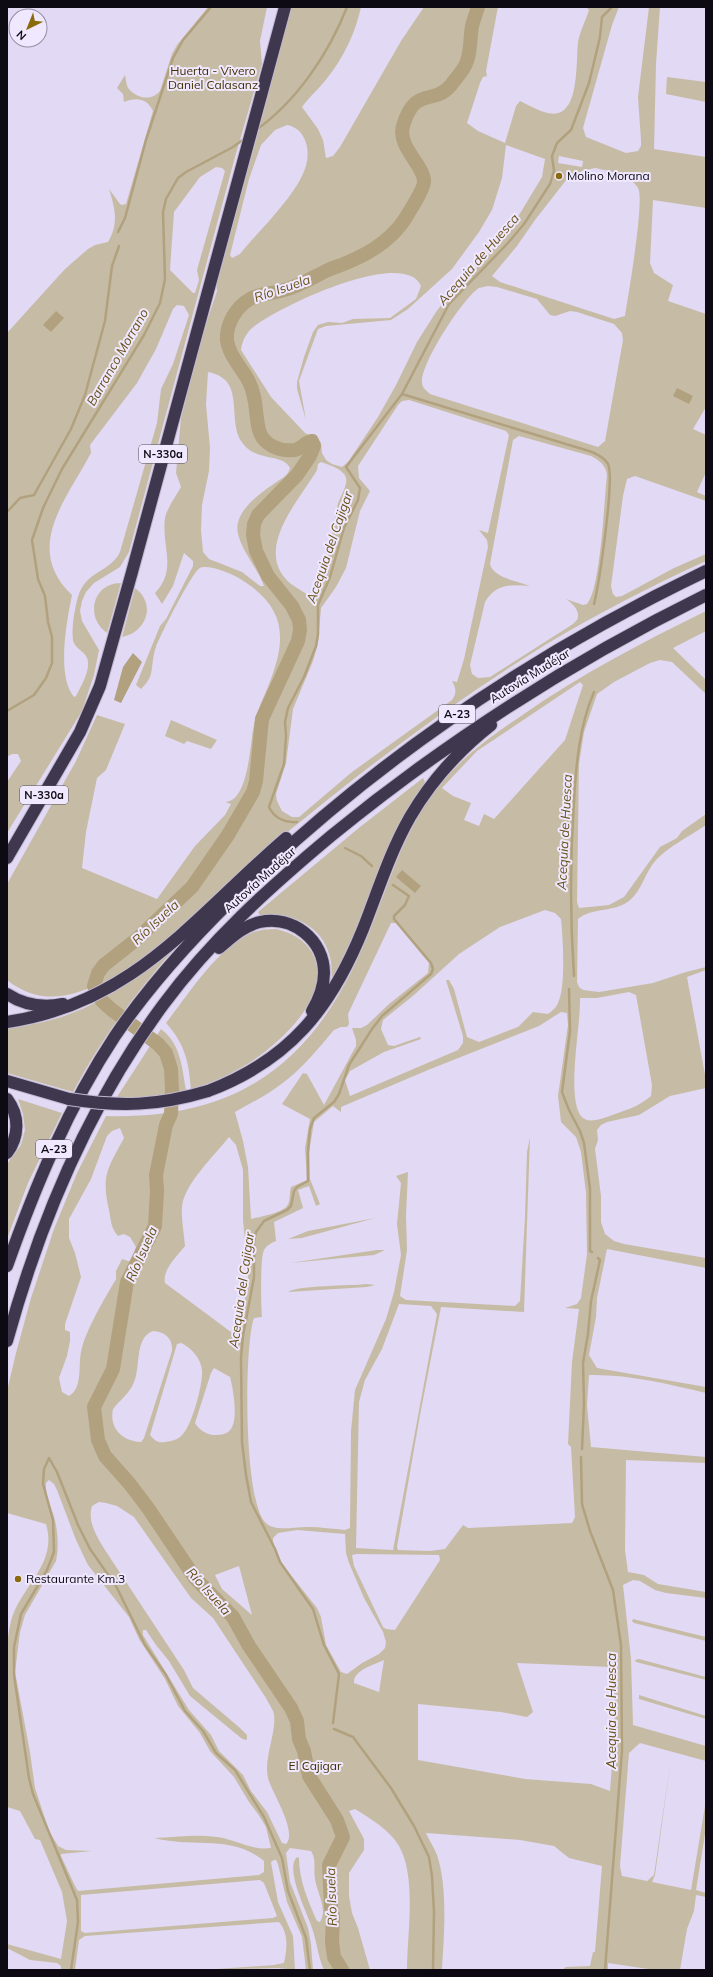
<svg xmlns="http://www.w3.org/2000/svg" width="713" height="1977" font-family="Mulish,sans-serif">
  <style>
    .green { fill: #c6bca5; fill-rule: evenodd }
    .water { fill: #b1a17f }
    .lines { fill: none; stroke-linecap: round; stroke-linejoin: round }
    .stream { stroke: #b1a17f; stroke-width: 2.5 }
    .river { stroke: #b1a17f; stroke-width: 14 }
    .highway-casing { stroke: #c0b8d1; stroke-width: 14 }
    .highway { stroke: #3e374d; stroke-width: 12 }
    .highway-bridge-casing { stroke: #c0b8d1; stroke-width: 14; stroke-linecap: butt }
    .highway-bridge { stroke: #3e374d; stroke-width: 12 }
    .poi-dot { fill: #8b6a0b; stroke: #efe8fe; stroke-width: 1.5 }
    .labels { text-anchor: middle; stroke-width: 4; stroke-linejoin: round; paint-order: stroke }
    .shield { fill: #efe8fe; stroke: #514d5a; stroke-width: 1 }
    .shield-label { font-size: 11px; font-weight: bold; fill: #0d0a13 }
    .park-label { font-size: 12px; fill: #413001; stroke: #efe8fe }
    .poi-label { font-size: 12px; fill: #0d0a13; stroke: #efe8fe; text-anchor: start }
    .street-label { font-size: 12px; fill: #0d0a13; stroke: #efe8fe }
    .water-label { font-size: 13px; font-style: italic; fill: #685116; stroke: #efe8fe }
  </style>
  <rect width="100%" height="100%" fill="#e2d9f5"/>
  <path class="green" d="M208,7H267L260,41L262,64L235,157L129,552L120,567L94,583L86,592L82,601L80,611L82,621L99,650L94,675L82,711L7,833V782L21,761L18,754H12L7,757V333L65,269L88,249L95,245L108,242C119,224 115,208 109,189L120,204L122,205L126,204L153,111C147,98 136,97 124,102L123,94L117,88L125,75C126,79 126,84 128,88C136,98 151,102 160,91L172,54L177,45ZM216,167L222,168L225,171L197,270L199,280L195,293H193L170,270L174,212L200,177ZM177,305L184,306L189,315L173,364L161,389L157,423L120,552C111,572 85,571 78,597C75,606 70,635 74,643C77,650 87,652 88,662C89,673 81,686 76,696L74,697C56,675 67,620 72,595C23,548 66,500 91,453L90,445L137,383L156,349L173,309Z
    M291,7H361C356,31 344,57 328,77C320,88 310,96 302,107L318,129L323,140L326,158L333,156L340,147L401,41L424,7H498L486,71L487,76L483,77L480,83L467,123L478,131L505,143L516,106L520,101C531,106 549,118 561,112C579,103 576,59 578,42C580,31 586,20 589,10L586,7H619L612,25L583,128L586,137L626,153L638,151L641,146V140L638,97L649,7H660L656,64L654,149L706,157V208L653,200L650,263L654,273L673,285L668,301L706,314V407L693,429L706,435V472L697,492L706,496V501L635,476L627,479L623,496L611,586L613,594L616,597L622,596L674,568L706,554V561C651,586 597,614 545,645C461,697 381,756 305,818C285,834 265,850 246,866C202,905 163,953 110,979C73,997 41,1007 7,980V884L76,761L97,715L125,724L106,770L97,778L86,832L82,868L157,899L195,846L225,815L231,804L225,802C248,802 250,746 253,730C256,710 266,694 272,676C289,630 280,602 237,577C230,573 207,564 200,568C192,572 160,636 156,647C152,657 153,669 150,677C148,681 144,686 141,689L136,685L160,626L166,619L193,566V561L184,553L173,586L162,604L155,593C178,569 161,546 165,518C167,508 176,496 181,487L176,473L181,418L201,339L217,291L216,281L255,144ZM287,125C294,126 301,131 304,138C310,150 308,164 302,176C290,201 258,232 240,254L232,258L230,255L249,179L261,145L275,130ZM506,145L545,159L542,177L513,225L474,271L465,274L436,312L417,342L396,385L378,417L348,462L342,467L332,464L326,460L322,453L321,443L318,439L305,433L271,397L241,350C242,342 245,335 251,329C273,309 404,246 421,286L416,299L390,318L353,319L342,323L328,322L318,325L313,332L304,357L297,382V389L306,420L299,381L318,329L326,326L391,320L408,309L452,269L479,232L492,210L502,178ZM559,156L583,161L582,167L558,163ZM595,168C609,171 630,174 638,188C645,199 628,297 625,316L614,319L500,282L492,276L517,246L535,220L567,179L582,171ZM488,286L497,287L537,299L550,315L555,316L570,311L577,312L614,324L622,333L623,340L605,441L598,447L430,394C426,390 422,388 422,382C421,363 463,298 479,288C482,287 485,287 488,286ZM208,372C246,379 227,417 241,441C255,463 283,453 290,468C288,476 281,479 275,483C259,494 233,512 238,534C243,553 258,569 264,586H260L242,572L209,559L203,552L201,530L202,505L209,471L210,448L206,404ZM409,400L506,431L509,435L488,533L479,530L487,540L488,547L464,659L457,682L452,681C456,688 457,693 452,700L352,772L299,817H292L282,811L277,801L276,794L286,763L293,709L313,661L318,643L321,608L336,587L346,568L360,511L370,491L359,478L358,466L398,405L402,401ZM519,436L591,456C599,460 606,465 607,475C604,500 601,588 587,604L583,605L566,599C573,604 581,611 577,620L573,624L490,677L478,678L472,674L470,665L485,602C495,584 511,584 530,586C518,581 493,578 490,564L513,440ZM321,462C329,465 344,469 346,478C348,487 338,499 337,508C330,539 328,573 315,602C307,591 292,588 284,577C258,544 300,499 317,470L318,464Z
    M667,77L706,82V102L666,94Z
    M121,583L107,633C85,618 92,583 121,583Z
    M135,588C157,604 146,633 122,637Z
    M706,611V631L673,648L706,680V694L672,662L660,660L650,663L614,682L597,694L584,732L579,764L577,902L579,908L609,905L624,897L660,847L677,838L682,831L706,814V825C690,836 669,846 656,860C645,872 642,891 629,901C613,913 592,907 578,919L577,982L579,987L583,990L599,992L653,983L686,972L706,967V970L687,977L706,1080V1088L670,1096L639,1115L607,1122L601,1125L597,1130L598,1140L595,1149L601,1196V1222L605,1234L614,1241L624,1244L706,1258V1268L607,1249L597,1298L596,1317L589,1355L597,1368L706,1387V1393C669,1384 627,1374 589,1375L587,1405L591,1447L706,1457V1463L626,1460L625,1550L628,1572L644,1575L658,1584L706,1592V1598L666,1593L655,1590L640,1581L633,1580L623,1585L631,1659L633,1725L706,1746V1761L640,1743L629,1753L620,1866L622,1876L647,1881L654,1875L671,1758L655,1875L652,1882L691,1890L706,1800V1828L696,1890L706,1893V1897L696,1895L694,1911L687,1929L680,1970H655L608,1963V1970H562L566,1967L590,1966L593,1952H595L602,1866L569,1858L554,1846L520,1840L426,1833C429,1840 434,1847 437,1855C448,1888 444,1935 442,1970H407C407,1934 417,1878 399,1846C390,1830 371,1819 355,1809L349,1811L364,1839V1850L349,1873V1896L352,1913L358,1928L370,1970H324C318,1957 317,1942 312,1928C308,1914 284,1869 297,1857L299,1858C299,1880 308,1901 317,1921L320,1922C328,1910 317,1892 315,1879C313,1869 317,1860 311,1851L290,1848L286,1853L290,1882L308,1928L311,1944L313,1970H306L302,1937L287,1902L278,1864L276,1860H274L271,1862L278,1902L293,1936L295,1970L278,1968L202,1970L274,1965L284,1963C287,1949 289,1934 279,1922L85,1936L79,1940L75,1970H61V1966L57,1963L30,1960L7,1948V1944L61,1959L67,1921L62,1892L40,1840L35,1839L20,1811L7,1807C7,1769 7,1732 7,1694C7,1670 5,1645 11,1621C21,1585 58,1565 46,1524L7,1513V1391L16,1353L31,1298L54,1229L77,1173L106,1116C248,1120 322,1054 372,925C392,875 407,822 444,780C467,753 494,734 524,714C581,674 643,642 706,611ZM580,682L583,685L565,740L494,819L484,814L479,826L464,820L471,803L453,796L442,788L477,751ZM545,910L555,913L561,919C563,939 566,986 558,1003C556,1008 552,1011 548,1014L533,1012L518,1027L479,1042L467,1037L454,989L449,980H446L463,1036V1043L458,1050L350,1096L345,1080L350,1071L384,1052L421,1039L420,1037L394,1046L388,1045L381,1029L383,1020L414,995L459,954L500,927ZM391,923H396L429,963L428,973L389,1004L367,1025L361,1028H352L356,1040V1046L324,1105L307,1074L303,1073L282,1104L310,1119L305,1148L307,1180L291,1187C289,1193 291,1201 287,1206C282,1213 259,1217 251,1219L248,1167L243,1141L235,1112C250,1103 266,1096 280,1085C301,1070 317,1050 334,1030L341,1027H347L349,1024L348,1014ZM629,992L636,995L652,1085L651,1096C639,1107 623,1111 607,1117C600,1119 587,1124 581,1116C566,1096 581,1025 580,998H597ZM561,1012L567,1013L568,1025L558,1096L561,1122L576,1137L581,1152L586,1193L587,1254L581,1298L577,1304L565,1308L579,1309L572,1362L568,1444L571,1447L575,1517L572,1523L468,1528L463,1525L445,1549L430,1551L398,1550L397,1547L420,1415L441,1307L524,1312L530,1137L527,1152L525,1217L520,1301L515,1306L406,1300L400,1296L407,1250L406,1216L408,1172L396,1176L401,1183L397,1224L401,1255L394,1292L386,1319L355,1390L351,1431L350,1528L345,1530C333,1529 321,1527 309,1527C296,1526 277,1532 267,1524C243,1507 244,1345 254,1318L262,1317C261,1306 260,1258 264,1250C267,1245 271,1243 276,1241L274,1222L303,1208L298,1190L309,1186L316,1206L320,1204L310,1179L309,1152L314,1122L333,1106L341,1112V1107L428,1070L539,1026ZM120,1128L124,1138C108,1168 101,1175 109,1210C111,1221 111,1228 118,1236L124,1234L130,1237L136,1247L131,1262L122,1259L116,1271V1279C105,1298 85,1331 81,1352C78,1366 83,1388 69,1396L62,1392L59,1378L67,1356L70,1341V1332L65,1330V1324L81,1277L75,1253L69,1238V1219L91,1179L107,1136L112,1131ZM229,1137L236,1145L243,1170V1220L248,1271V1282L239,1334L235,1335L165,1283C162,1270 177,1256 185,1246C184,1233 181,1219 182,1206C185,1183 215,1155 229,1137ZM399,1304L431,1306L437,1314L393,1550L356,1548L359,1402L365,1380L382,1349ZM153,1331C165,1332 173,1338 172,1351L144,1438L141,1442C122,1441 109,1428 113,1409C120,1400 130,1393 134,1382C141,1367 134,1338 153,1331ZM181,1343C191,1347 202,1360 202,1371C203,1384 192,1426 182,1435C178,1440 171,1441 165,1442C158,1443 155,1441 150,1435L177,1344ZM214,1368L230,1377C233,1388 240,1424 228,1432C224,1435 218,1435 213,1435C206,1434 199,1430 195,1423L211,1373ZM49,1480L54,1484L57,1490L76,1540L88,1565L129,1617L139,1639L165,1679L178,1706L200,1733L210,1751L234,1777L249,1802L258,1814L266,1827L271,1848C252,1851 235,1839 217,1837C196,1834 175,1837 154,1838C191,1848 232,1834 264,1861V1872L259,1875L78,1891L75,1886L61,1856V1854L92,1851L66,1850L58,1846L49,1831L35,1788L30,1752L15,1672L20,1632L25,1615L56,1561C59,1547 58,1531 54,1517C51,1506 45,1495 46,1483ZM99,1502L106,1503L117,1506L134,1517L191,1598L213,1618L266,1698C268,1702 271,1707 273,1711C279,1728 263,1757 268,1778C272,1793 298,1832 286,1844L282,1843L267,1812L251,1791L243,1775L219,1751L211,1735L189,1710L143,1635V1630H146L156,1645L169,1661L190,1696L241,1738L245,1740L247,1739V1735L240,1728L193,1688L184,1670L105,1550C97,1537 87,1521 92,1506ZM297,1530L345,1534L346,1553L349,1563L364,1598L383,1632L386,1642L385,1648L379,1654L362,1663L347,1674L341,1672L326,1645L321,1617L317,1608L282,1564L273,1542V1538L278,1533ZM357,1554L439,1555L440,1560L395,1630L386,1629L383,1627L354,1566L352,1555ZM239,1566L252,1615L222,1589L215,1575ZM384,1660L379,1692L354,1683C353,1670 374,1665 384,1660ZM517,1663L611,1667C618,1708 613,1750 610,1791L591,1784L525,1779L418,1760V1704L501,1712L527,1717L533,1712ZM260,1880L264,1883L277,1916L273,1918L85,1933L81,1931V1895Z
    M171,720L217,740L211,749L187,741L184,744L165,736Z
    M423,778L425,782L397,828L353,936L332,980C331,974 332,968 331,962C325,926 292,911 260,916L258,912L360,827Z
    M276,929C293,933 308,941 315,959C331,999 275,1048 244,1066C227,1076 210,1083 191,1090C189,1062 185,1044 166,1023C188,995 216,950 249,934C257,930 266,929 276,929Z
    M177,945V946C137,991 102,1037 73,1092L7,1073V1029C24,1026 41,1023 58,1018C103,1004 142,975 177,945Z
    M161,1029C181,1044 182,1068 186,1090L148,1097H117Z
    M18,1099L62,1113L28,1183L7,1239V1164L21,1145L25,1130L23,1114Z
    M375,1218L302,1238L288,1239L308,1231Z
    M377,1250H385L374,1255L290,1263Z
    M367,1284L375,1285L367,1287L288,1292C298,1285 351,1286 367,1284Z
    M633,1619L706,1637V1641L634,1623L632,1621Z
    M639,1659L706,1677V1680L636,1662L635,1660Z
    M639,1695L706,1716V1719L639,1699Z"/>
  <path class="water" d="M56,311L64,318L51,332L43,325Z
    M677,388L693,396L689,404L673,396Z
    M133,653L142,662L121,703L114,700L123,667Z
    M402,870L421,886L415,893L396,877Z"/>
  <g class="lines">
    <path class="stream" d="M256,130C297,101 329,53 347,7
      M118,232L125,218L146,140L173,58L183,40L211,7
      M7,512L20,498L34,495L71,429L85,395L105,321L112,266L119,246
      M594,604C599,584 615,478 608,464C602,454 589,451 579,448L402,394L449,304L507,244L524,224L550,184L554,171L552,156L557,143L571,130L589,83L600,37L602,17L612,7
      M7,711L34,695L46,678L52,663V637L48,622L45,596L38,579L32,540L43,508L62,469L144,335L160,303L165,279L163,212L166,199L178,178L186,172L233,147L244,139
      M297,822C285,823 274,818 269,807L284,764L286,736L285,722L288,708L304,677L316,646L318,634V605L330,577L344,528L358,500L360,488L346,467L402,394
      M345,848L361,856L372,866
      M574,976C570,918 570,860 574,802C576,765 579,727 594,692
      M569,989L570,1031L562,1092L569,1110L580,1131L584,1143L590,1189V1251L592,1252
      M582,1449L584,1404L583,1363L588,1334L591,1301L600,1260L598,1258
      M581,1457L582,1504L590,1531L613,1590L621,1645L622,1750L605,1970
      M49,1458L57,1472L78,1525L90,1549L116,1586L145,1645L166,1675L185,1711L203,1731L216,1753L235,1770L264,1817L282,1858L288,1891L306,1938L310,1970
      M49,1458L44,1469L43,1484L53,1520L54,1552L47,1570L21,1614L14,1647V1675L29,1778L33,1794L77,1900L78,1922L71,1970
      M333,1723L339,1674L324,1645L313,1609L280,1562L275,1549L251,1502L246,1475L242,1442L241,1358L243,1336L254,1277V1241L256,1232L264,1221L287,1210L291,1206L294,1191L297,1187L308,1181V1152L310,1129L314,1118L334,1102L339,1094L349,1065L372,1029L382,1016L431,974L433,969L431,963L394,919V916L405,905L409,896L393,885
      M334,1729L353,1737L391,1788L414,1826L429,1857L432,1876L434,1912L433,1970"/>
    <path class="river" d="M342,1970L334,1957L332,1942L333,1917L331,1907L329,1865L343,1837L337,1820L309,1776L304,1751L299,1739L297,1721L291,1708L249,1646L233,1617L195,1578L148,1508L129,1483L105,1456L98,1440L94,1407L113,1369L127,1282L155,1226L157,1191L156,1175L166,1125L171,1114L172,1090L171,1069L166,1053L158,1044L112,1010L102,1001L94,986L98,973L104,965L137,939L192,887L228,835L253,792L256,781L262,719L298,641L300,630L299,620L292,606L268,576L256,551L253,535L254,524L258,515L297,475L310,456L314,446L312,441C305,442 301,449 295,450C280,452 263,445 259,430C255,414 257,397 249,382C242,368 229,356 227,340C226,324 236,307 250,299C260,293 273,294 284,290C300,286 313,277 328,270C334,267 340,266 346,263C371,253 395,237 408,214C413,205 423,191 424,182C425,166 397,147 403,126C415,85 434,106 451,85C456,78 465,69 467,61C471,50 470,37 472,26C474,19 476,13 478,7"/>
    <defs>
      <path id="highway" d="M7,858L80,732L100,686L132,572L285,7
        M219,948C231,938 243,926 260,922C293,915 324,940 324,973C324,987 319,999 312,1011
        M7,994C24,1005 43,1008 63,1004
        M7,1022C135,1003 194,917 286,838
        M7,1081L69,1099
        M208,1091C290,1060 331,1008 363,929C378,891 390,852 410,817C431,781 458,751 491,725
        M7,1099C20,1116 19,1137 7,1153
        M7,1266C35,1187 68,1107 115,1036C157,974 209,920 264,869C395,747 545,648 706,571
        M7,1341C40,1221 89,1105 163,1005C211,940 270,887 331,836C447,741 572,661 706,595"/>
    </defs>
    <use href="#highway" class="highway-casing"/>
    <use href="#highway" class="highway"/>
    <defs>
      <path id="highway-bridge" d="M69,1099C120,1107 158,1106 208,1091"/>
    </defs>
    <use href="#highway-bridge" class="highway-bridge-casing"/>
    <use href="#highway-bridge" class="highway-bridge"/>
  </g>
  <g class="poi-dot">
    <circle cx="559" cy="176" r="4"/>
    <circle cx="18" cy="1579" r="4"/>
  </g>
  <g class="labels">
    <g class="shield">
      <rect x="139" y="445" width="48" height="18" rx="3"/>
      <rect x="439" y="705" width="36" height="18" rx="3"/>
      <rect x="20" y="786" width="48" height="18" rx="3"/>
      <rect x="36" y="1140" width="36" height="18" rx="3"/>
    </g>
    <g class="shield-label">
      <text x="163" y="458">N-330a</text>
      <text x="457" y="718">A-23</text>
      <text x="44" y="799">N-330a</text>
      <text x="54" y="1153">A-23</text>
    </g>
    <g class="park-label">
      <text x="213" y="75">Huerta - Vivero<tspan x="213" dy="14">Daniel Calasanz</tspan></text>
      <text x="315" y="1770">El Cajigar</text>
    </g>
    <g class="poi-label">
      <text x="567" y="180">Molino Morana</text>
      <text x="26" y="1583">Restaurante Km.3</text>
    </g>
    <g class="street-label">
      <text transform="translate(530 676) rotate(-32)" y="4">Autovía Mudéjar</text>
      <text transform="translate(260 880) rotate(-42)" y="4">Autovía Mudéjar</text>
    </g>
    <g class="water-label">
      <text transform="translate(478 259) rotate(-49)" y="5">Acequia de Huesca</text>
      <text transform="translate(282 288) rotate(-19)" y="5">Río Isuela</text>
      <text transform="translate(117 357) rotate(-60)" y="5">Barranco Morrano</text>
      <text transform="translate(329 547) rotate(-71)" y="5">Acequia del Cajigar</text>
      <text transform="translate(564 832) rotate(-87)" y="5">Acequia de Huesca</text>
      <text transform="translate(155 922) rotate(-43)" y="5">Río Isuela</text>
      <text transform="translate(141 1254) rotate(-66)" y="5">Río Isuela</text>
      <text transform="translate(241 1290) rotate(-82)" y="5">Acequia del Cajigar</text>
      <text transform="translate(209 1591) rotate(48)" y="5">Río Isuela</text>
      <text transform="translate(611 1711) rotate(-90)" y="5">Acequia de Huesca</text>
      <text transform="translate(331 1897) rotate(-92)" y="5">Río Isuela</text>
    </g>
  </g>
  <rect width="713" height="1977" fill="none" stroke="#0d0a13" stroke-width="16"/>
  <g transform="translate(28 28) rotate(223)"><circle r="19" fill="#efe8fe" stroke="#958fa0"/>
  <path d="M0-3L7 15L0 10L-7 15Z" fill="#8b6a0b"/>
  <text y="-6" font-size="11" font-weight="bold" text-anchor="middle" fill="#0d0a13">N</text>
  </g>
</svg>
